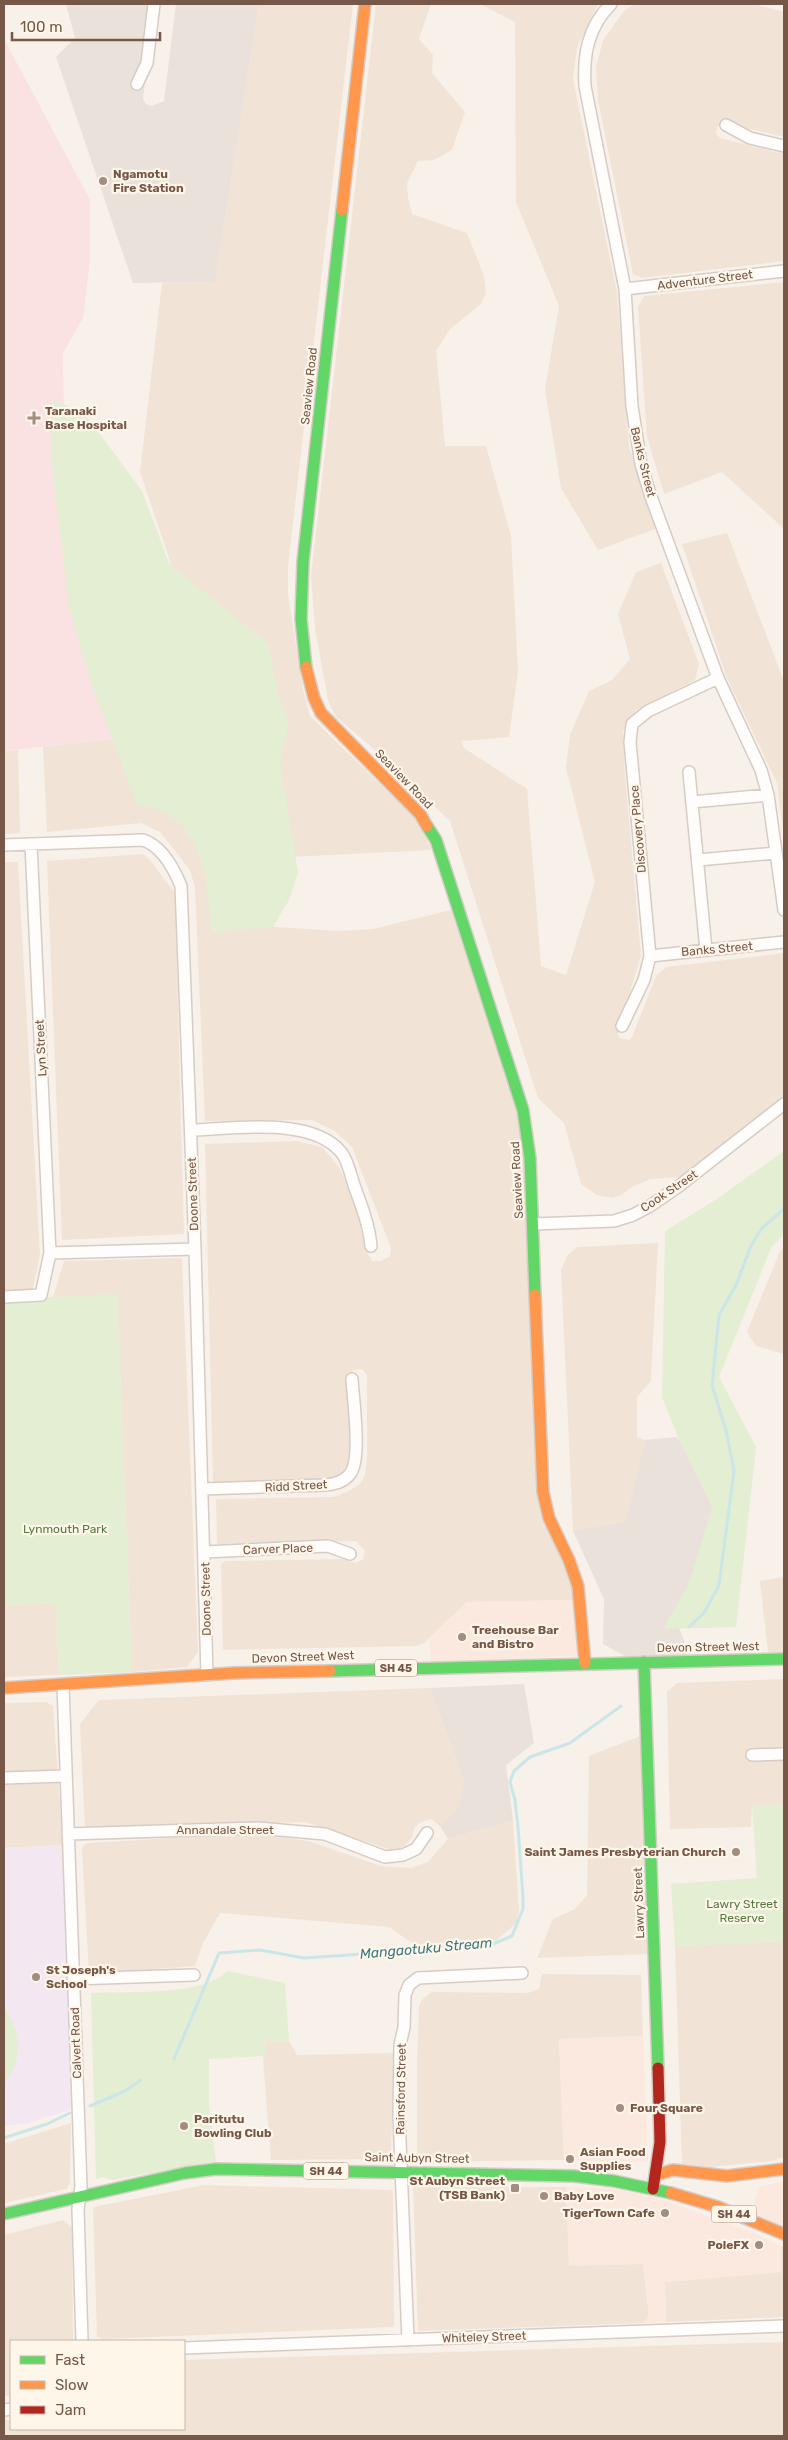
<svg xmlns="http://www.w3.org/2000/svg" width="788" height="2440" font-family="Rubik,sans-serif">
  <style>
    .residential { fill: #f1e4d6 }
    .commercial { fill: #fbe8df }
    .industrial { fill: #eae1da }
    .education { fill: #f3e7f2 }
    .medical { fill: #f9e2e1 }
    .green { fill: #e3eed3 }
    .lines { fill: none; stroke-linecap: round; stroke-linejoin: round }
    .stream { stroke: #cae6e8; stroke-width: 3 }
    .street-casing { stroke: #d6ccc6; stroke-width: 14 }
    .fast-casing { stroke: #d6ccc6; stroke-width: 14 }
    .slow-casing { stroke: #d6ccc6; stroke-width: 14 }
    .jam-casing { stroke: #d6ccc6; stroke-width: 14 }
    .street { stroke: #fefdfc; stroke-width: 11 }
    .fast { stroke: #63d668; stroke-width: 11 }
    .slow { stroke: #ff974d; stroke-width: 11 }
    .jam { stroke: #b3261e; stroke-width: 11 }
    .poi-dot { fill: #a38d80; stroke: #fff6ea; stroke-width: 2 }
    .labels { text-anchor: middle; stroke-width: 4.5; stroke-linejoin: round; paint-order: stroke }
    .shield { fill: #fff6ea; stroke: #9f8779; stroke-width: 1 }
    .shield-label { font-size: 11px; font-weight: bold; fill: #765748 }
    .poi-label { font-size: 12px; font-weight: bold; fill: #765748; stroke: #fff6ea; text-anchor: start }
    .street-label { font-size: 12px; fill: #765748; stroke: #fff6ea }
    .park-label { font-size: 12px; fill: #537c3f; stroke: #fff6ea }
    .water-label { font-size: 14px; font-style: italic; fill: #3e7983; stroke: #fff6ea }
  </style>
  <rect width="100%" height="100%" fill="#f7f1e9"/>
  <path class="residential" d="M259,4H353L288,566V594L303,689L310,716L422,825L431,850L270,858L140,472L162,283L215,282Z
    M376,4H431L419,39L433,55L432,73L465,112L452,150L434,160L418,161L407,183L408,197L412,214L467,233L484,276L486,293L481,304L450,329L436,351L445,446H486L511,536L518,671L509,737L461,741L464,748L527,789L541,966L566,975L595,882L566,768L570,735L589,691L612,680L630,659L618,614L636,572L661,563L699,664L695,680L636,710L623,731L625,775L641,956L618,1030L619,1038L630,1040L632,1037L656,976L667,967L784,953V1101L682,1177L650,1179L632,1187L621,1195L612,1198L597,1195L581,1184L564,1123L538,1098L450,821L382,756L335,716L328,700L315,629L311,576Z
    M480,4H598L577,48L573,79L617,292L629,447L658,528L598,550L561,488L545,389L559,306L516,202L515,22Z
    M635,4H754L784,12V137L724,123H720L717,128L716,133L720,138L784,154V261L642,278L633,274L598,100L596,68L603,40L624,11Z
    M784,282V528H783L722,472L664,494L647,437L638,307L644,296Z
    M727,533L784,681V840L777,783L727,678L682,544Z
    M112,739L219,863L225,924L338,931L373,929L451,910L525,1139L542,1509L580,1600L467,1602L424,1643L416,1646L223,1650L221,1565L225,1561L342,1559L356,1563L363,1559L365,1551L356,1541L217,1544L216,1499L333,1497L347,1492L360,1484L365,1475L367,1459V1375L362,1369L353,1370L350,1379L353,1459L348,1470L333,1480L213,1483L205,1144L296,1141L322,1147L339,1167L360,1213L368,1254L372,1261H381L390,1256L391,1248L352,1147L335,1131L312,1120L205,1121L195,888L190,870L160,832L141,823L47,832L43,747Z
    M18,750L20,833L4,834V751Z
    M143,854L150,860L175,893L184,1234L62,1240L47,861Z
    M4,862H18L40,1255L31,1298L4,1299Z
    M658,1243L651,1381L637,1397V1437L645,1440L625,1521L573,1531L561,1270L567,1256L577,1247Z
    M784,1246V1354L756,1346L747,1332L780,1251Z
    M182,1258L198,1652L187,1667L132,1672L117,1295L53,1297L64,1261Z
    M784,1577V1652H768L760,1581Z
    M56,1603L59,1675L4,1677V1605Z
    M784,1679V1804L752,1806L751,1827L670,1829L667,1692L677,1683Z
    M430,1688L464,1781L459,1806L440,1826L431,1819L419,1823L414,1828L412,1838L405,1846L395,1851L305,1822L85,1829L80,1724L99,1700Z
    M46,1702L53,1706L63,1845L4,1848V1703Z
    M643,1735L649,1954L537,1958L553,1919L575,1909L587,1895L589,1756Z
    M513,1820L519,1912L516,1923L497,1940L415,1945L389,1927L220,1913L203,1943L195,1966L89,1974L82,1850L84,1845L89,1843L253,1833L308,1841L381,1866L411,1868L428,1862L448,1839Z
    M784,1941V2157L771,2161L711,2167L682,2164L675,1946Z
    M542,1974L641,1975L643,2036L559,2039L564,2160L420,2162L417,2156V2067L419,2006L423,1999L432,1992L528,1993L539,1989Z
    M289,2041L297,2055L394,2053L391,2153L384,2159L271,2160L263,2059L266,2042Z
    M71,2123L70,2184L66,2189L4,2203V2144Z
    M204,2185L393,2190L394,2327L104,2339L97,2337L93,2207Z
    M413,2187H566L569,2265L643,2264L649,2315L644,2323L418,2331Z
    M63,2220L72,2228L73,2341H11V2396H4V2235Z
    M781,2246L784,2247V2317L666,2322L665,2282L781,2272Z
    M784,2342V2436H4V2420H11V2429H184V2360Z"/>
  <path class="commercial" d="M580,1600L583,1655L431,1663L429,1638L467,1602Z
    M643,2036L648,2162L564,2160L559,2039Z
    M784,2181V2226L751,2214L759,2187Z
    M566,2187L615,2189L666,2201L751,2232L781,2246V2272L665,2282L666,2322L644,2323L649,2315L643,2264L569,2266Z"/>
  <path class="industrial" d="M66,4H154L143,99L146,104L152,106L164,101L176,4H259L215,282L133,283L56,57L75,38Z
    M676,1437L690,1451L726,1501L678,1626L692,1658H628L603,1644L604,1599L573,1531L625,1521L645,1440Z
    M524,1684L534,1743L506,1765L513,1820L448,1839L440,1826L459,1806L464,1781L430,1688Z"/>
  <path class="education" d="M63,1845L71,2106L70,2110L24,2124L4,2126V1848Z"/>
  <path class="medical" d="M4,39L90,200V261L83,318L63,353L65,484L112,739L4,751Z"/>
  <path class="green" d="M54,400L85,414L142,491L169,563L268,644L279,699L289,721L280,764L298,873L289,900L273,927L211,932C209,882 201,809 138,806L92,686L69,608L51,456Z
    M784,1151V1234L771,1248L719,1377L756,1447L736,1627L663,1629L689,1584L712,1507L681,1444L662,1397L665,1231L717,1199Z
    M117,1294L132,1672L59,1675L56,1603L4,1605V1299Z
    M784,1804V1941L675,1946L671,1884L757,1878L752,1806Z
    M228,1971L285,1983L289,2041L266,2042L265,2056L209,2059V2106L216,2161L112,2180L103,2177L96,2179L91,1993C128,1991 200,1997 228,1971Z
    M4,2008C22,2030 23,2063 4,2084Z"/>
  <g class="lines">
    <path class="stream" d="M689,1627L704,1613L719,1585L734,1471L726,1430L712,1386L719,1315L736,1285L751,1246L762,1228L784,1209
      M174,2059L219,1953L260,1950L304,1958L392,1952L413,1948L493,1944L512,1936L523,1909V1897L518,1827L515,1800L510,1782L514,1771L530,1757L570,1743L621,1706
      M90,2106L125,2091L141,2080
      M4,2138L47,2124L70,2113"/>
    <defs>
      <path id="street" d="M611,4C588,27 583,55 585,86L625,289L632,406L641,464L650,494L718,678L761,770L768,795L784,910
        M137,84L147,63L154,4
        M726,125L750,138L784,146
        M625,289L784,271
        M689,772L706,950
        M692,802L768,795
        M4,845L143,840C162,846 174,869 181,886L195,1249L207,1675
        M698,860L776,853
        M650,956L784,942
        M622,1026L644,980L650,956L630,742L632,724L648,711L718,678
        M191,1130C233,1129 311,1116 341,1152C348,1160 351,1177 355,1188C362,1207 369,1225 371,1246
        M533,1224L614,1221L633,1215L650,1206L679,1186L784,1104
        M50,1253L195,1249
        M4,1297L41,1295L50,1253L31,844
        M202,1489L325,1485C335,1484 344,1482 350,1474C362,1459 353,1399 352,1379
        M205,1552L328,1546L350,1554
        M63,1685L81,2186L78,2209L82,2341
        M752,1755L784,1754
        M4,1778L66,1776
        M68,1834L258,1828L325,1834L385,1857L403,1855L416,1849L427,1833
        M73,1979L194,1975
        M408,2340L399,2116L400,2045L404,2027L405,1995L409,1985L418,1978L522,1973
        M184,2348L784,2326
        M4,2410L11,2409"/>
      <path id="fast" d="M306,667L301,619L303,562L342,210
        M427,826L436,840L523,1110L530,1158L535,1295
        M644,1662L658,2068
        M330,1671L784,1659
        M4,2214L185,2173L216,2169L574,2176L614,2181L671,2193"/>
      <path id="slow" d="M342,210L365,4
        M306,667L314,698L321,713L420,814L427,826
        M535,1295L543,1492L549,1518L569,1560L578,1586L585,1663
        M4,1688L233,1673L330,1671
        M656,2175L673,2170L727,2176L784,2169
        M671,2193L718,2207L784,2234"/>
      <path id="jam" d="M653,2189L660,2142L658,2068"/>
    </defs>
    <use href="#street" class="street-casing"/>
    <use href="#fast" class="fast-casing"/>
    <use href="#slow" class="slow-casing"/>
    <use href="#jam" class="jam-casing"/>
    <use href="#street" class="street"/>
    <use href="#fast" class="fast"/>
    <use href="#slow" class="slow"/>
    <use href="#jam" class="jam"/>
  </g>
  <g class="poi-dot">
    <circle cx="103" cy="181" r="5"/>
    <path d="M31.5 410.5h5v5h5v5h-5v5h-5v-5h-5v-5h5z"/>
    <circle cx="462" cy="1637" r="5"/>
    <circle cx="736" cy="1852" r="5"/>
    <circle cx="36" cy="1977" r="5"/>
    <circle cx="620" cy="2108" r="5"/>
    <circle cx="184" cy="2126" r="5"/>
    <circle cx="570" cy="2159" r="5"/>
    <rect x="510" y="2183" width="10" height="10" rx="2.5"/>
    <circle cx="544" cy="2196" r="5"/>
    <circle cx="665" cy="2213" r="5"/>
    <circle cx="759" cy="2245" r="5"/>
  </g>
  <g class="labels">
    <g class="shield">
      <rect x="375" y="1659.5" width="42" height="17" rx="4"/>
      <rect x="303.5" y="2162.5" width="45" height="17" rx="4"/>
      <rect x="711.5" y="2205.5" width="45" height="17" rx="4"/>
    </g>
    <g class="shield-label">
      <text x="396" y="1672">SH 45</text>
      <text x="326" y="2175">SH 44</text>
      <text x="734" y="2218">SH 44</text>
    </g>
    <g class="poi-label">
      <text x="113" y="178">Ngamotu<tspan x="113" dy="14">Fire Station</tspan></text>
      <text x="45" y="415">Taranaki<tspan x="45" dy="14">Base Hospital</tspan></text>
      <text x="472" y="1634">Treehouse Bar<tspan x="472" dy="14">and Bistro</tspan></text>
      <text x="726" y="1856" text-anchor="end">Saint James Presbyterian Church</text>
      <text x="46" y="1974">St Joseph's<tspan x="46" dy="14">School</tspan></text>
      <text x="630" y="2112">Four Square</text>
      <text x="194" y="2123">Paritutu<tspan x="194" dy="14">Bowling Club</tspan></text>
      <text x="580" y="2156">Asian Food<tspan x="580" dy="14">Supplies</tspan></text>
      <text x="505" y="2185" text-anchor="end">St Aubyn Street<tspan x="505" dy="14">(TSB Bank)</tspan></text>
      <text x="554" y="2200">Baby Love</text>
      <text x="655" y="2217" text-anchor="end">TigerTown Cafe</text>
      <text x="749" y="2249" text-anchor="end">PoleFX</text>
    </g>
    <g class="street-label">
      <text transform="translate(705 280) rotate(-7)" y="4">Adventure Street</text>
      <text transform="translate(309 386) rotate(-84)" y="4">Seaview Road</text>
      <text transform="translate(643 462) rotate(76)" y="4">Banks Street</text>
      <text transform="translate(404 779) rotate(46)" y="4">Seaview Road</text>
      <text transform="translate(638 829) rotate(-95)" y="4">Discovery Place</text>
      <text transform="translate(717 949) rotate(-5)" y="4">Banks Street</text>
      <text transform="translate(41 1048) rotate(-93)" y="4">Lyn Street</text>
      <text transform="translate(517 1180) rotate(-93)" y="4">Seaview Road</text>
      <text transform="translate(669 1191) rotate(-34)" y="4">Cook Street</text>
      <text transform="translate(193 1194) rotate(-92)" y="4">Doone Street</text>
      <text transform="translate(296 1486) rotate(-3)" y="4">Ridd Street</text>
      <text transform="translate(278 1549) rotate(-2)" y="4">Carver Place</text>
      <text transform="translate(206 1599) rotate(-91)" y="4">Doone Street</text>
      <text transform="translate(708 1647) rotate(-1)" y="4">Devon Street West</text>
      <text transform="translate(303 1657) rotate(-2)" y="4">Devon Street West</text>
      <text x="225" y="1834">Annandale Street</text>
      <text transform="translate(639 1903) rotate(-92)" y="4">Lawry Street</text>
      <text transform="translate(76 2043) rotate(-92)" y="4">Calvert Road</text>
      <text transform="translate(401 2089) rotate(-89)" y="4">Rainsford Street</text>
      <text transform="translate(417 2158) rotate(1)" y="4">Saint Aubyn Street</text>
      <text transform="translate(484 2337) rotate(-2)" y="4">Whiteley Street</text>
    </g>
    <g class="park-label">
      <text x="65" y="1533">Lynmouth Park</text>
      <text x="742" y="1908">Lawry Street<tspan x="742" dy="14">Reserve</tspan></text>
    </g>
    <g class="water-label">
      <text transform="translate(426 1948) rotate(-5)" y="5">Mangaotuku Stream</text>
    </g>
  </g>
  <rect width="788" height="2440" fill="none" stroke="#765748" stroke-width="10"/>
  <rect x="10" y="2340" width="175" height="90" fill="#fff6ea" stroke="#c8b6a9"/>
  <rect x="20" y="2356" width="25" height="8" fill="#63d668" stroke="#c8b6a9"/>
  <text x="55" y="2365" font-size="15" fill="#765748">Fast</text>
  <rect x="20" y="2381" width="25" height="8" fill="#ff974d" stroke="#c8b6a9"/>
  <text x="55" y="2390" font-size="15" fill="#765748">Slow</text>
  <rect x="20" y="2406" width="25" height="8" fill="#b3261e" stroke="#c8b6a9"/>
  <text x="55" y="2415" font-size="15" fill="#765748">Jam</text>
  <path d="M12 32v8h148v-8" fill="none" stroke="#765748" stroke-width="2.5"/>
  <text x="20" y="32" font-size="15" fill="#765748" stroke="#fff6ea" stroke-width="4" paint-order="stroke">100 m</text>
</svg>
